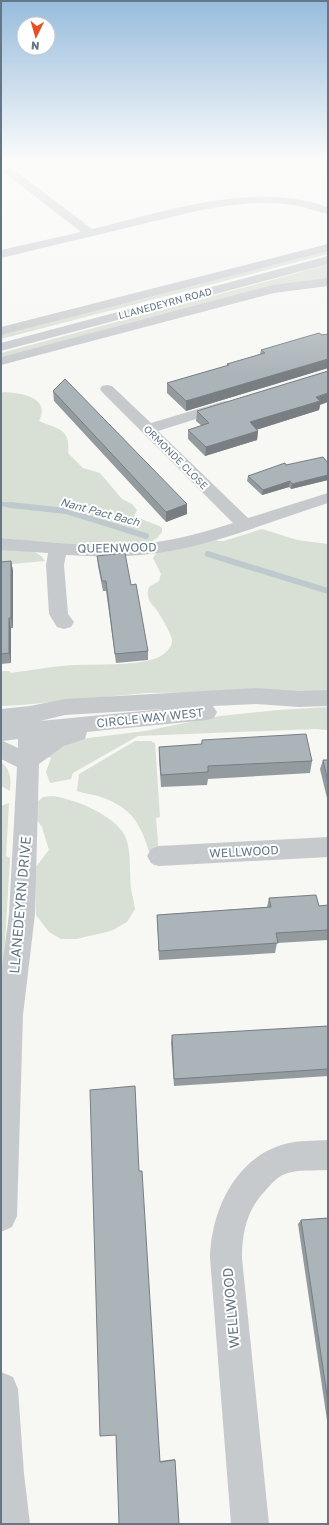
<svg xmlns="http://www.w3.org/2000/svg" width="329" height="1525" font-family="'Golos Text',sans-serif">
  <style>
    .green { fill: #d8dfd4 }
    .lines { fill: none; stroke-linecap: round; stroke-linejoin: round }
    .stream-far1 { stroke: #bec9cd; stroke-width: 4.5 }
    .stream { stroke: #bec9cd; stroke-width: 6 }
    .minor { fill: #c7cacd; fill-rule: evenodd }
    .tertiary { fill: #c7cacd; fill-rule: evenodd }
    .wall { fill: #939b9f }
    .shaded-wall { fill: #787e82 }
    .building { fill: #abb4b9; stroke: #787e82 }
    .labels { text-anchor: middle; stroke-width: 4; stroke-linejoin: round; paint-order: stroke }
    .far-street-label { font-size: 10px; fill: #657786; stroke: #fff }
    .far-water-label { font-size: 11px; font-style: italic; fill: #607982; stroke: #fff }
    .street-label { font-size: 12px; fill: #657786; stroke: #fff }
    .near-street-label { font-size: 14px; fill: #657786; stroke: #fff }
  </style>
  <rect width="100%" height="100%" fill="#f7f7f4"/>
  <path class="green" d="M328,249V254L1,339V334Z
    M328,264V280L82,336L1,357V353L290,275Z
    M4,392C21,393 51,397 39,421C57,429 71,428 68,453L83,468L100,473L122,499L132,504L137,510L134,516L159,526L162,528V532L158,537L150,543L105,549L1,538V393Z
    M262,529L297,540L328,544V691L146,693L21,705L1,706V671H9L11,673C32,670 54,666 75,665C100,664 131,666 154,659C162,657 173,648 172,640C172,635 159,612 155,608C149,601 146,597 149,587L159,581L161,574L153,558L158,551L210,539L219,541H224Z
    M1,548C16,549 37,547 45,561L1,565Z
    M328,707V730L315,729L138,736L73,773L71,779L50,783L46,772L51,758L48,757L73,740L145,731L220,716L278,710Z
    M135,741H152V742L155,743L160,817L156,818L160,866L153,865C143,831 138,810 101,797C93,794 85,794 77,791L79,774Z
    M1,762C11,770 11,779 10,791L1,786Z
    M53,796C74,799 112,814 124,834C132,849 129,872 131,888C132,895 134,902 135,909L127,922L111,931L76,939H61L49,932L36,915L35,868L49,850L42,827L34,816L36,803L43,797Z
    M9,803L6,856L10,858L1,1010V806Z"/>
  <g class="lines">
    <path class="stream-far1" d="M1,504L19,506"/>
    <path class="stream" d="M10,505L66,511L146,536
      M208,554L328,591"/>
    <path class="minor" d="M121,160H132L125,164L121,163Z
      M9,168L13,169L92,229C168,211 251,181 328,207V214C318,212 308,208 298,206C266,200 233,204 201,210L1,258V250L81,232L5,173L4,171Z
      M328,244V251L1,335V327Z
      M328,278V286L274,293L1,365V357L273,285Z
      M107,385L112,386L151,423L221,402L226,401L231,402L233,405L231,408L158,431L248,518L328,493V503C275,520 224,541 170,551C135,558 100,557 66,555L64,565L68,614L74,622L71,627L64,629L57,627L49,614L46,565L48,553L1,550V538C49,542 99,549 147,543C177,540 205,532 233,523L102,392L100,389L102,386Z
      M328,837V857L159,866L151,863L147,856L151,849L159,846Z
      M328,1140V1170C315,1171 297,1169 285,1174C277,1177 271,1184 266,1190C247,1209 242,1232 242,1258L269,1524H231L210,1258C211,1210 236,1157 285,1144C299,1140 314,1141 328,1140Z"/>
    <path class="tertiary" d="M328,256V264L1,351V343Z
      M256,688L299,691L328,690V706L299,707L256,704L213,706L217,712L214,718L207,720L87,732L85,739L64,746L39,764L35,914L23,1015L17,1216L12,1227L1,1232V975L9,914L17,767L1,759V709L30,706L65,699ZM163,709L40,721L65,715ZM18,739V748L3,741Z
      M1,1372L13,1377L18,1389L24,1474L30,1524H1Z"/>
  </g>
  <path class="wall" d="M328,334V368L186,411L167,393V383L227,366V364L260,354L261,350Z
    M53,391L187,504V514L166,522L54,401Z
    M320,405L319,410L256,430L258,431L257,440L205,456L188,439V430L202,426L196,421L197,411Z
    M328,463V480L291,489L289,487L262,495L247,481L248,476L286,465Z
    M97,556L131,585L148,651V660L116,663L106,591H103L98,566Z
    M11,561L13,571V628H11V663L1,664V562Z
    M202,740L312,761L310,773L208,779L207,785L161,787L159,759V747L201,745Z
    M323,760H328V797L327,798L320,769Z
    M269,898L319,906L328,905V940L277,943L275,953L159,960L157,915L267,907Z
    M328,1026V1076L174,1086L171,1043L172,1035Z
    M140,1171L160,1461L175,1459V1460L179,1524L116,1435Z
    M328,1218V1427L298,1224L301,1220Z"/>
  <path class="shaded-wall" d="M328,359V368L186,411V401Z
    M328,393V402L320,405L319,410L249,432L250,422Z
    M258,431L257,440L205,456L206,447Z
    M328,475V480L291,489L292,484Z
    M290,481L289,487L262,495L263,490Z
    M187,504V514L166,522V512Z
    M11,561L13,571V628L11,618Z
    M9,618L11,628V663L9,653Z"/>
  <path class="building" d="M319,333L322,335L328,334V359L186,401L167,383L229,365L227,364L265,353L261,350Z
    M328,371V393L316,397L320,401L250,422L258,431L206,447L188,430L209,423L197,411Z
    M65,379L187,504L166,512L53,391Z
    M323,457L328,463V475L292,484L290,481L263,490L248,476L285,463L286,465Z
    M125,553L131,585L136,584L148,651L115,654L106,581H102L97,556Z
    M11,561V618H9V653L1,654V562Z
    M306,734L312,761L208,766V772L161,775L159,747L202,744V740Z
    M323,760H328V782Z
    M316,895L319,906L328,905V930L276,933L278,943L159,951L157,915L271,907L269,898Z
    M328,1026V1069L174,1079L172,1035Z
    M135,1086L139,1171H142L160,1462L175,1460L179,1524H119L116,1435L100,1436L90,1090Z
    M328,1218V1402L301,1220Z"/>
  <linearGradient id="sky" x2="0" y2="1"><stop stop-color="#97bcdd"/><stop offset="0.43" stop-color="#fbfbfa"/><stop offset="1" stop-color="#fbfbfa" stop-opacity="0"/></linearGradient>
  <rect width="329" height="374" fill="url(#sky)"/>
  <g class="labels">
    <g class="far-street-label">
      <text transform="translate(165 303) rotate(-15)" y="4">LLANEDEYRN ROAD</text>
      <text transform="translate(176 457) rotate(45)" y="4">ORMONDE CLOSE</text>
    </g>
    <g class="far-water-label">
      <text transform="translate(100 512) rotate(15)" y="4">Nant Pact Bach</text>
    </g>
    <g class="street-label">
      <text transform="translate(117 548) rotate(-1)" y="4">QUEENWOOD</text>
      <text transform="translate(150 718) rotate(-6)" y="4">CIRCLE WAY WEST</text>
      <text transform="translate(244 852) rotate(-3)" y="4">WELLWOOD</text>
    </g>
    <g class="near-street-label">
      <text transform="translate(20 905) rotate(-85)" y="5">LLANEDEYRN DRIVE</text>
      <text transform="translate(231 1308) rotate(-95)" y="5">WELLWOOD</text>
    </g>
  </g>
  <rect width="329" height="1525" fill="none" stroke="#657786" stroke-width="4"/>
  <g transform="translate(36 36) rotate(185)"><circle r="19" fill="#ffffff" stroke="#c1c9cf"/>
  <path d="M0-3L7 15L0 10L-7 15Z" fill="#e95021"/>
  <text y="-6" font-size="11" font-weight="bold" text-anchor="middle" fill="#657786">N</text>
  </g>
</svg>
